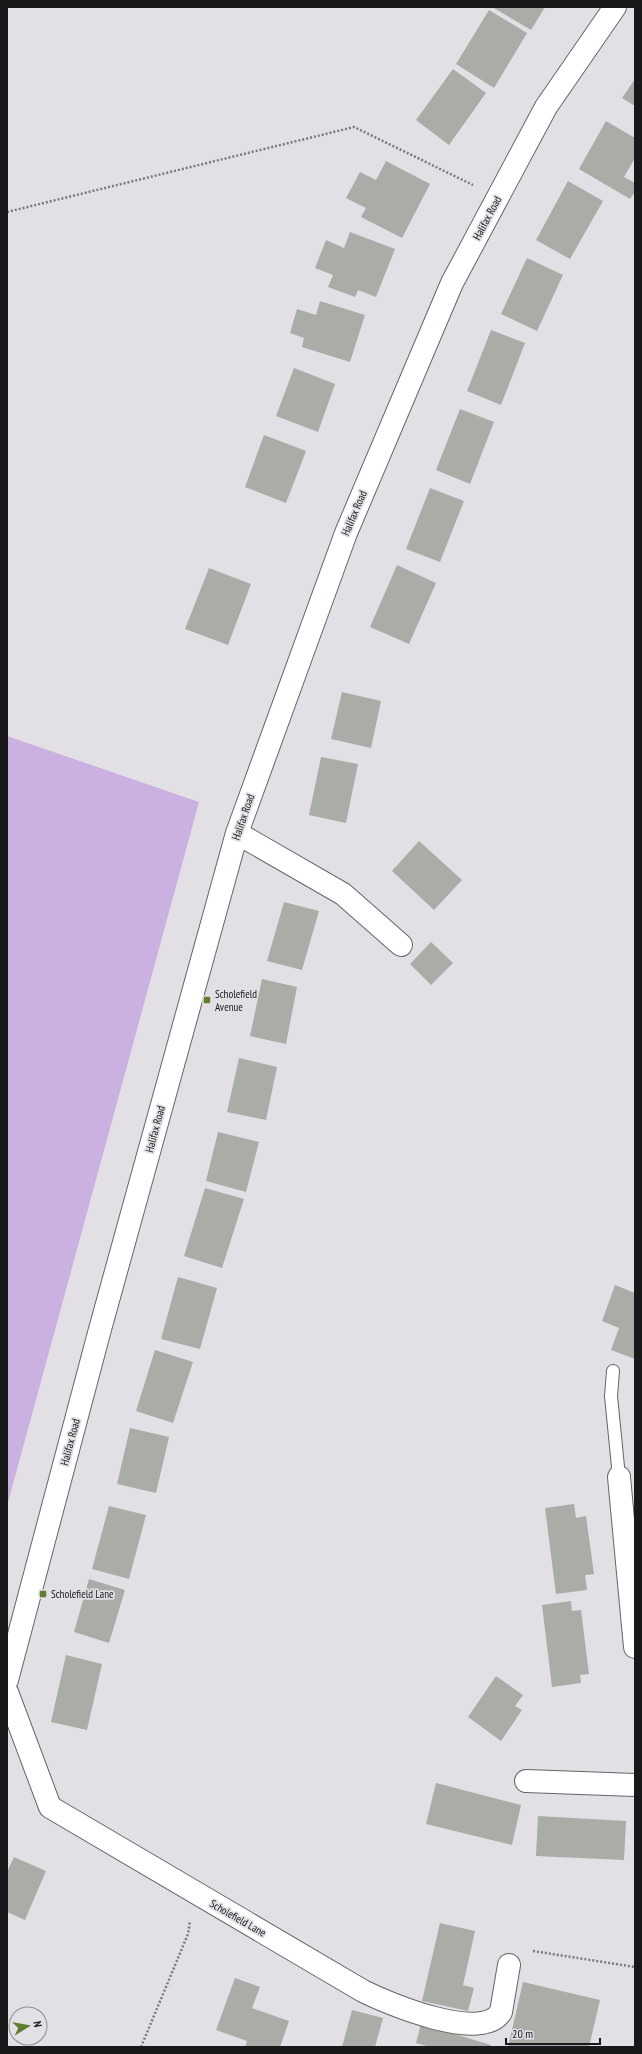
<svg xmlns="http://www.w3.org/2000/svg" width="642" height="2054" font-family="'PT Sans Narrow',sans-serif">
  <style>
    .green { fill: #cbb0e2 }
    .building { fill: #a9aca7 }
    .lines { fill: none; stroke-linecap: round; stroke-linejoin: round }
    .lane-casing { stroke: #676469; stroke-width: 14 }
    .street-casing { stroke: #676469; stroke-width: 24 }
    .path { stroke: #7a797c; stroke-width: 2.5; stroke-dasharray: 2 2; stroke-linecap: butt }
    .lane { stroke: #fff; stroke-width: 12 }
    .street { stroke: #fff; stroke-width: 22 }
    .poi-dot { fill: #607d32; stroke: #e2e0e5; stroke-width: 1.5 }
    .labels { text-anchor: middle; stroke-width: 3.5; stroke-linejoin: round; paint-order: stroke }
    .street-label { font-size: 11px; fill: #181719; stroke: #e2e0e5 }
    .poi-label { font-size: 11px; fill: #181719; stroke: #e2e0e5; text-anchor: start }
  </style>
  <rect width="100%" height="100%" fill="#e2e0e5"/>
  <path class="green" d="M7,736L199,802L7,1506Z"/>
  <path class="building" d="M492,7H545L531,30Z
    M489,10L527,33L494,88L456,64Z
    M453,69L486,93L449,145L416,120Z
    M635,79V106L622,98Z
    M606,121L635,138V158L624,177L635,183V192L630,199L579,169Z
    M386,161L430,184L402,238L361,217L366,208L346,198L360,172L376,180Z
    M568,181L603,201L570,259L536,240Z
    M350,232L395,249L376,297L358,290L355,297L328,287L333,275L315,268L326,240L344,248Z
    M527,258L563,275L537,331L501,314Z
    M320,301L365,315L350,362L302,347L304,338L290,333L297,309L316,315Z
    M491,330L525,343L501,405L467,391Z
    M294,368L335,384L318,432L276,416Z
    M460,409L494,422L470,484L436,470Z
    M264,435L306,451L286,503L245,487Z
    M430,488L464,501L440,562L406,549Z
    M397,565L436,583L409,644L370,627Z
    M209,568L251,584L228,645L185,629Z
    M342,692L381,701L371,748L331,739Z
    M321,757L358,764L346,823L309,815Z
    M419,841L462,880L434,910L392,871Z
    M284,902L319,911L302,970L267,961Z
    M431,942L453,963L431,985L410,964Z
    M262,979L297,987L286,1044L250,1036Z
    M239,1058L277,1067L266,1120L227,1112Z
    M218,1132L259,1142L246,1192L206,1181Z
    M205,1188L244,1199L222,1268L184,1256Z
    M178,1277L217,1288L200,1349L161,1339Z
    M615,1285L635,1293V1359L611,1350L619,1328L602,1321Z
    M155,1350L193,1362L173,1423L136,1411Z
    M130,1428L169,1437L156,1493L117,1484Z
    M574,1504L576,1518L586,1516L594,1574L585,1575L587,1590L556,1594L545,1508Z
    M109,1506L146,1515L129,1579L92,1569Z
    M89,1579L125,1590L109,1643L74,1632Z
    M571,1601L572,1611L581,1610L589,1674L580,1675L581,1683L552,1687L542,1605Z
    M66,1655L102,1664L87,1730L51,1722Z
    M496,1676L523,1695L515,1706L522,1710L501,1741L468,1717Z
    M436,1783L521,1805L512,1845L426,1824Z
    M538,1816L626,1821L624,1860L536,1856Z
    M14,1857L46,1871L25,1920L7,1912V1872Z
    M440,1923L475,1931L463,1985L474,1988L468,2011L422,2001Z
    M235,1978L260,1987L252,2008L289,2021L280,2047H245L247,2041L216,2030Z
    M523,1982L600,2000L589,2047H508Z
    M352,2010L383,2018L375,2047H342Z
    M421,2024L491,2045V2047H430L416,2043Z"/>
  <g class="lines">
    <defs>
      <path id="lane" d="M613,1371L611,1396L619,1477"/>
      <path id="street" d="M237,833L343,894L401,945
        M619,1477L635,1647
        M7,1680L99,1333L237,833L346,533L452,283L546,107L615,7
        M7,1692L50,1807L363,1991C389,2004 482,2043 501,2012L509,1965
        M526,1781L635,1785"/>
    </defs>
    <use href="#lane" class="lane-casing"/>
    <use href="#street" class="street-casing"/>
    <path class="path" d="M7,212L354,127L473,185
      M533,1951L635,1967
      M141,2047L188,1934L190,1921"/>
    <use href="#lane" class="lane"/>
    <use href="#street" class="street"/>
  </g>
  <g class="poi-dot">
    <rect x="203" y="996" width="8" height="8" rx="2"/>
    <rect x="39" y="1590" width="8" height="8" rx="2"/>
  </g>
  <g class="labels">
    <g class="street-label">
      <text transform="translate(487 218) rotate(-62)" y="4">Halifax Road</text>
      <text transform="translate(354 513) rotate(-67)" y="4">Halifax Road</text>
      <text transform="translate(243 817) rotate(-71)" y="4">Halifax Road</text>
      <text transform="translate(155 1129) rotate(-75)" y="4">Halifax Road</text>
      <text transform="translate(70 1442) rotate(-75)" y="4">Halifax Road</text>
      <text transform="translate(238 1918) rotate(30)" y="4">Scholefield Lane</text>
    </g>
    <g class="poi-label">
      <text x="215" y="998">Scholefield<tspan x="215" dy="13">Avenue</tspan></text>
      <text x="51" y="1598">Scholefield Lane</text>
    </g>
  </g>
  <rect width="642" height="2054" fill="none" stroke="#181719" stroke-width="16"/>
  <g transform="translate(28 2026) rotate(79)"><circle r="19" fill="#e2e0e5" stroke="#919093"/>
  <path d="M0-3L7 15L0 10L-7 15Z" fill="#607d32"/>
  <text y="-6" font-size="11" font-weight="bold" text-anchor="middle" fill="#181719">N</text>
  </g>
  <path d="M506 2038v6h94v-6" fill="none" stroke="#181719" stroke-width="2"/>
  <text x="512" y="2038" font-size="12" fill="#181719" stroke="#e2e0e5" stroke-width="3" paint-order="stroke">20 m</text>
</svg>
